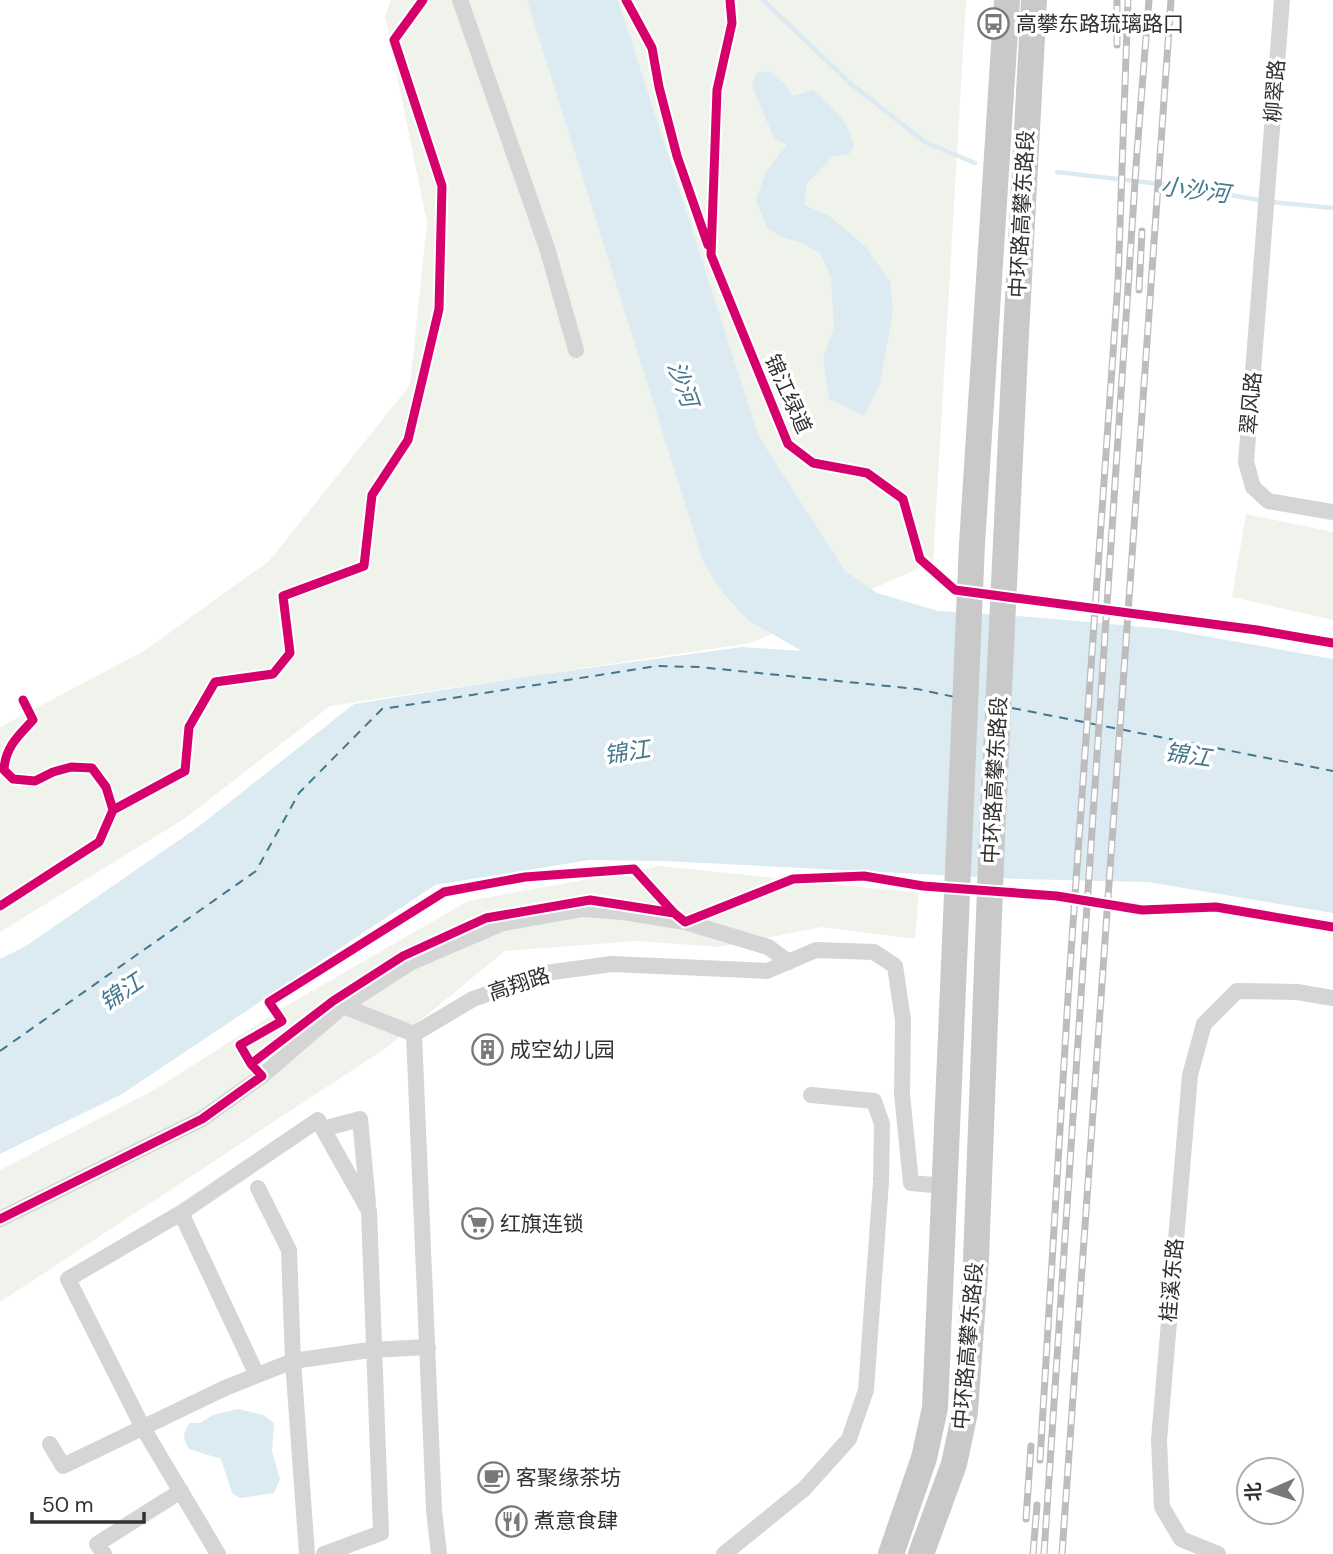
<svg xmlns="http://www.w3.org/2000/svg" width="1333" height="1554" font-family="'DM Sans','Noto Sans SC',sans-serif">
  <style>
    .green { fill: #f0f3ec }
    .water { fill: #dceaf1 }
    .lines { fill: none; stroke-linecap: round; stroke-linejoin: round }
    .stream { stroke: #dceaf1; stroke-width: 4.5 }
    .ferry { stroke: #42778f; stroke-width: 2; stroke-dasharray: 9 7; stroke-linecap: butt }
    .minor { stroke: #d5d5d5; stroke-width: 16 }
    .primary { stroke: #c9c9c9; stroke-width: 26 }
    .rail-casing { stroke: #bdbdbd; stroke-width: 7 }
    .rail { stroke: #fff; stroke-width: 4.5; stroke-dasharray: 13; stroke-linecap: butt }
    .cycleway-casing { stroke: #fff; stroke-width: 13 }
    .cycleway { stroke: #d6006c; stroke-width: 9 }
    .labels { text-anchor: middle; stroke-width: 7; stroke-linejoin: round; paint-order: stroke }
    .poi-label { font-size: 21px; fill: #313131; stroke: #fff; text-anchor: start }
    .street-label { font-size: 21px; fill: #313131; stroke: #fff }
    .water-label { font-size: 23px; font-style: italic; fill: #42778f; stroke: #fff }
  </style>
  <rect width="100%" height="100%" fill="#fff"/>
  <path class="green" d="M391,0H966L933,562L751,643L330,706L184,819L0,932V727L144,651L269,561L410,385L427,223L385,16Z
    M1246,514L1333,532V620L1232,597Z
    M660,866L919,893L915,939L822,927L720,947L637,941L505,951L389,1046L0,1302V1170L154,1090L286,1006L468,901Z"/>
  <path class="water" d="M527,0H618L759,437L845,571L877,593L938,611L1032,617L1165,629L1333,659V913L1148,882L1020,879L664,861L589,860L435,885L122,1094L0,1154V959L26,946L198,827L354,704L530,676L742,647L802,651L748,620L723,593L704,564Z
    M769,71L785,84L793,96L813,90C832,106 850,122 854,147L849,154L832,157L807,183L804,205L828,215L865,246L890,281L893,311L880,383L864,416L829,399L823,359L834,327L831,277L820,253L801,243L783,237L767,228L756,200L766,172L787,145L774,138L752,86L756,73Z
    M238,1409L263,1415L274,1423L272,1451L280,1479L274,1493L240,1498L232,1493L221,1459L189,1449C183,1439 182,1433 190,1423H200L213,1415Z"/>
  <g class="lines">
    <path class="stream" d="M763,0L851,84L925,142L975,163
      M1057,172L1195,188L1263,201
      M1271,202L1333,208"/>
    <path class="ferry" d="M1012,708L1333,771
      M0,1051L256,871L299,793L382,709L657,666L699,667L917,689L955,697"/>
    <path class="minor" d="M460,0L547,248L576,350
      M1282,0L1246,462L1253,487L1268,501L1333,512
      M343,1006L414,1034
      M323,1129L360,1119L368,1203
      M258,1188L289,1250L293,1361L307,1554
      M181,1213L257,1375
      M0,1219L202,1119L262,1076L343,1006L410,963L503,923L582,909L623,912L685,922L768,947L789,962
      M50,1444L63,1466L225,1388L293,1361L369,1350L428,1347
      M104,1554L97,1544L181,1491
      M218,1554L143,1428L68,1279L181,1213L318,1120L369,1211L381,1533L324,1554
      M439,1554L434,1510L414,1034L473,999L545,973L612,964L767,971L816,950L874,952L895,966L903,1020L902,1094L911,1183L945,1186
      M724,1554L804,1489L849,1439L866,1390L881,1182L882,1124L874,1101L811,1095
      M1218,1554L1181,1539L1162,1507L1159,1440L1190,1075L1204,1024L1237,991L1297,992L1333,998"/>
    <path class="primary" d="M891,1554L924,1458L935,1408L972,544L1007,0
      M921,1554L954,1464L965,1412L976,1259L992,836L1015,353L1034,0"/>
    <defs>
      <path id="rail" d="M1117,45V0
        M1139,290L1142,231
        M1040,1460L1069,981L1118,282L1128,0
        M1026,1519L1031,1446
        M1033,1554L1037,1505
        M1044,1554L1137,152L1149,0
        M1062,1554L1171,0"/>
    </defs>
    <use href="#rail" class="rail-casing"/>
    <use href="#rail" class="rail"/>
    <defs>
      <path id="cycleway" d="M626,0L652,48L659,87L677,156L708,245
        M730,0L732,23L717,90L711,255L788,444L813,463L867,473L903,499L920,559L955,590L1257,630L1333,643
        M113,810L185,771L189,727L215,682L273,674L290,653L283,596L364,566L372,495L408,440L439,309L442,186L394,40L423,0
        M0,906L99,842L113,810L106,787L92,768L71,767L53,772L35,781L13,779L4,770C5,747 19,735 33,720L23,700
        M251,1064L240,1045L282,1021L269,1002L444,892L525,877L634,869L674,913
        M0,1219L202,1119L262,1076L251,1064L333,1001L403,956L486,918L590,900L674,913L685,922L793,879L864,876L923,886L1057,896L1142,910L1216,907L1333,927"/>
    </defs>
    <use href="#cycleway" class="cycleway-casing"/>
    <use href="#cycleway" class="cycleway"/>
  </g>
  <defs>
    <symbol id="bus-ring" viewBox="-11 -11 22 22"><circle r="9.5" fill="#fff" stroke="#797979" stroke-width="1.5"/><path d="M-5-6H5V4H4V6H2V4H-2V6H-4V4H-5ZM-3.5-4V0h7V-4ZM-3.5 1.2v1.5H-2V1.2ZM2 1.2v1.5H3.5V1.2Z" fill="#797979"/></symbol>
    <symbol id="building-ring" viewBox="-11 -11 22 22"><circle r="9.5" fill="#fff" stroke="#797979" stroke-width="1.5"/><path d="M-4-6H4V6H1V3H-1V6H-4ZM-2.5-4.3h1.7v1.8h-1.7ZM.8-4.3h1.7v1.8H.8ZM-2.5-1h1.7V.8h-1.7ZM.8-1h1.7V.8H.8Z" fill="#797979"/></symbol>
    <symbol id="supermarket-ring" viewBox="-11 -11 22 22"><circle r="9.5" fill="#fff" stroke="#797979" stroke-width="1.5"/><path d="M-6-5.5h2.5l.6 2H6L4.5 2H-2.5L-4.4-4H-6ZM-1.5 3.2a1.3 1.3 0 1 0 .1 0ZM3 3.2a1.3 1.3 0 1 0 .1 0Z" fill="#797979"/></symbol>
    <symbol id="cafe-ring" viewBox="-11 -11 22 22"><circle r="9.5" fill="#fff" stroke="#797979" stroke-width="1.5"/><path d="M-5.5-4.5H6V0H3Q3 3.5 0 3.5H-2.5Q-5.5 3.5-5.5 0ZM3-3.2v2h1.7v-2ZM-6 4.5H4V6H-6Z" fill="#797979"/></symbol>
    <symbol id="restaurant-ring" viewBox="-11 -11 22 22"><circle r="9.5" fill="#fff" stroke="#797979" stroke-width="1.5"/><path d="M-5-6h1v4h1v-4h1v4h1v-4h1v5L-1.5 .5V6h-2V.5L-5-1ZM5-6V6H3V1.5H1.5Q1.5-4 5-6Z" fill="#797979"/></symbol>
  </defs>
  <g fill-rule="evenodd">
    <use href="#bus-ring" x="976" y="6" width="35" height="35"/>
    <use href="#building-ring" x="470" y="1032" width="35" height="35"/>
    <use href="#supermarket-ring" x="460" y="1206" width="35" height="35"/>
    <use href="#cafe-ring" x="476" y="1460" width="35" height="35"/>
    <use href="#restaurant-ring" x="494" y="1504" width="35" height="35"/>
  </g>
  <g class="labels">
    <g class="poi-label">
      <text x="1016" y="31">高攀东路琉璃路口</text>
      <text x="510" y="1057">成空幼儿园</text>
      <text x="500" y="1231">红旗连锁</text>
      <text x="516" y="1485">客聚缘茶坊</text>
      <text x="534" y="1528">煮意食肆</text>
    </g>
    <g class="street-label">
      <text transform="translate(1275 91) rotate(-86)" y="7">柳翠路</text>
      <text transform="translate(1022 214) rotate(-87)" y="7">中环路高攀东路段</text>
      <text transform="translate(788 394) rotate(66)" y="7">锦江绿道</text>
      <text transform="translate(1251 403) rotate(-85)" y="7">翠风路</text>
      <text transform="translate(995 780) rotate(-87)" y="7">中环路高攀东路段</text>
      <text transform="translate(519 984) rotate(-18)" y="7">高翔路</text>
      <text transform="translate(1172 1280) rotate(-85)" y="7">桂溪东路</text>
      <text transform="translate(968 1346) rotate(-85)" y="7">中环路高攀东路段</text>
    </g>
    <g class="water-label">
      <text transform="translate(1195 190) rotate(7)" y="8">小沙河</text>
      <text transform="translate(683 384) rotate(70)" y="8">沙河</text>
      <text transform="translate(627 752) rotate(-9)" y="8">锦江</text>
      <text transform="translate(1188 755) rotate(8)" y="8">锦江</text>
      <text transform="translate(121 992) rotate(-34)" y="8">锦江</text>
    </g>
  </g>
  <g transform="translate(1270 1491) rotate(267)"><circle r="33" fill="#ffffff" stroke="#adadad" stroke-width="2"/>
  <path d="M0-5L12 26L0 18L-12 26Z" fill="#797979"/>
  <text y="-10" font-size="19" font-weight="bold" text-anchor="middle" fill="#313131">北</text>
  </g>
  <path d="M32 1512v10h112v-10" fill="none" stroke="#313131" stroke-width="3.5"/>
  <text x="42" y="1512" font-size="21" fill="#313131" stroke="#ffffff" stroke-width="5" paint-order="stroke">50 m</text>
</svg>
